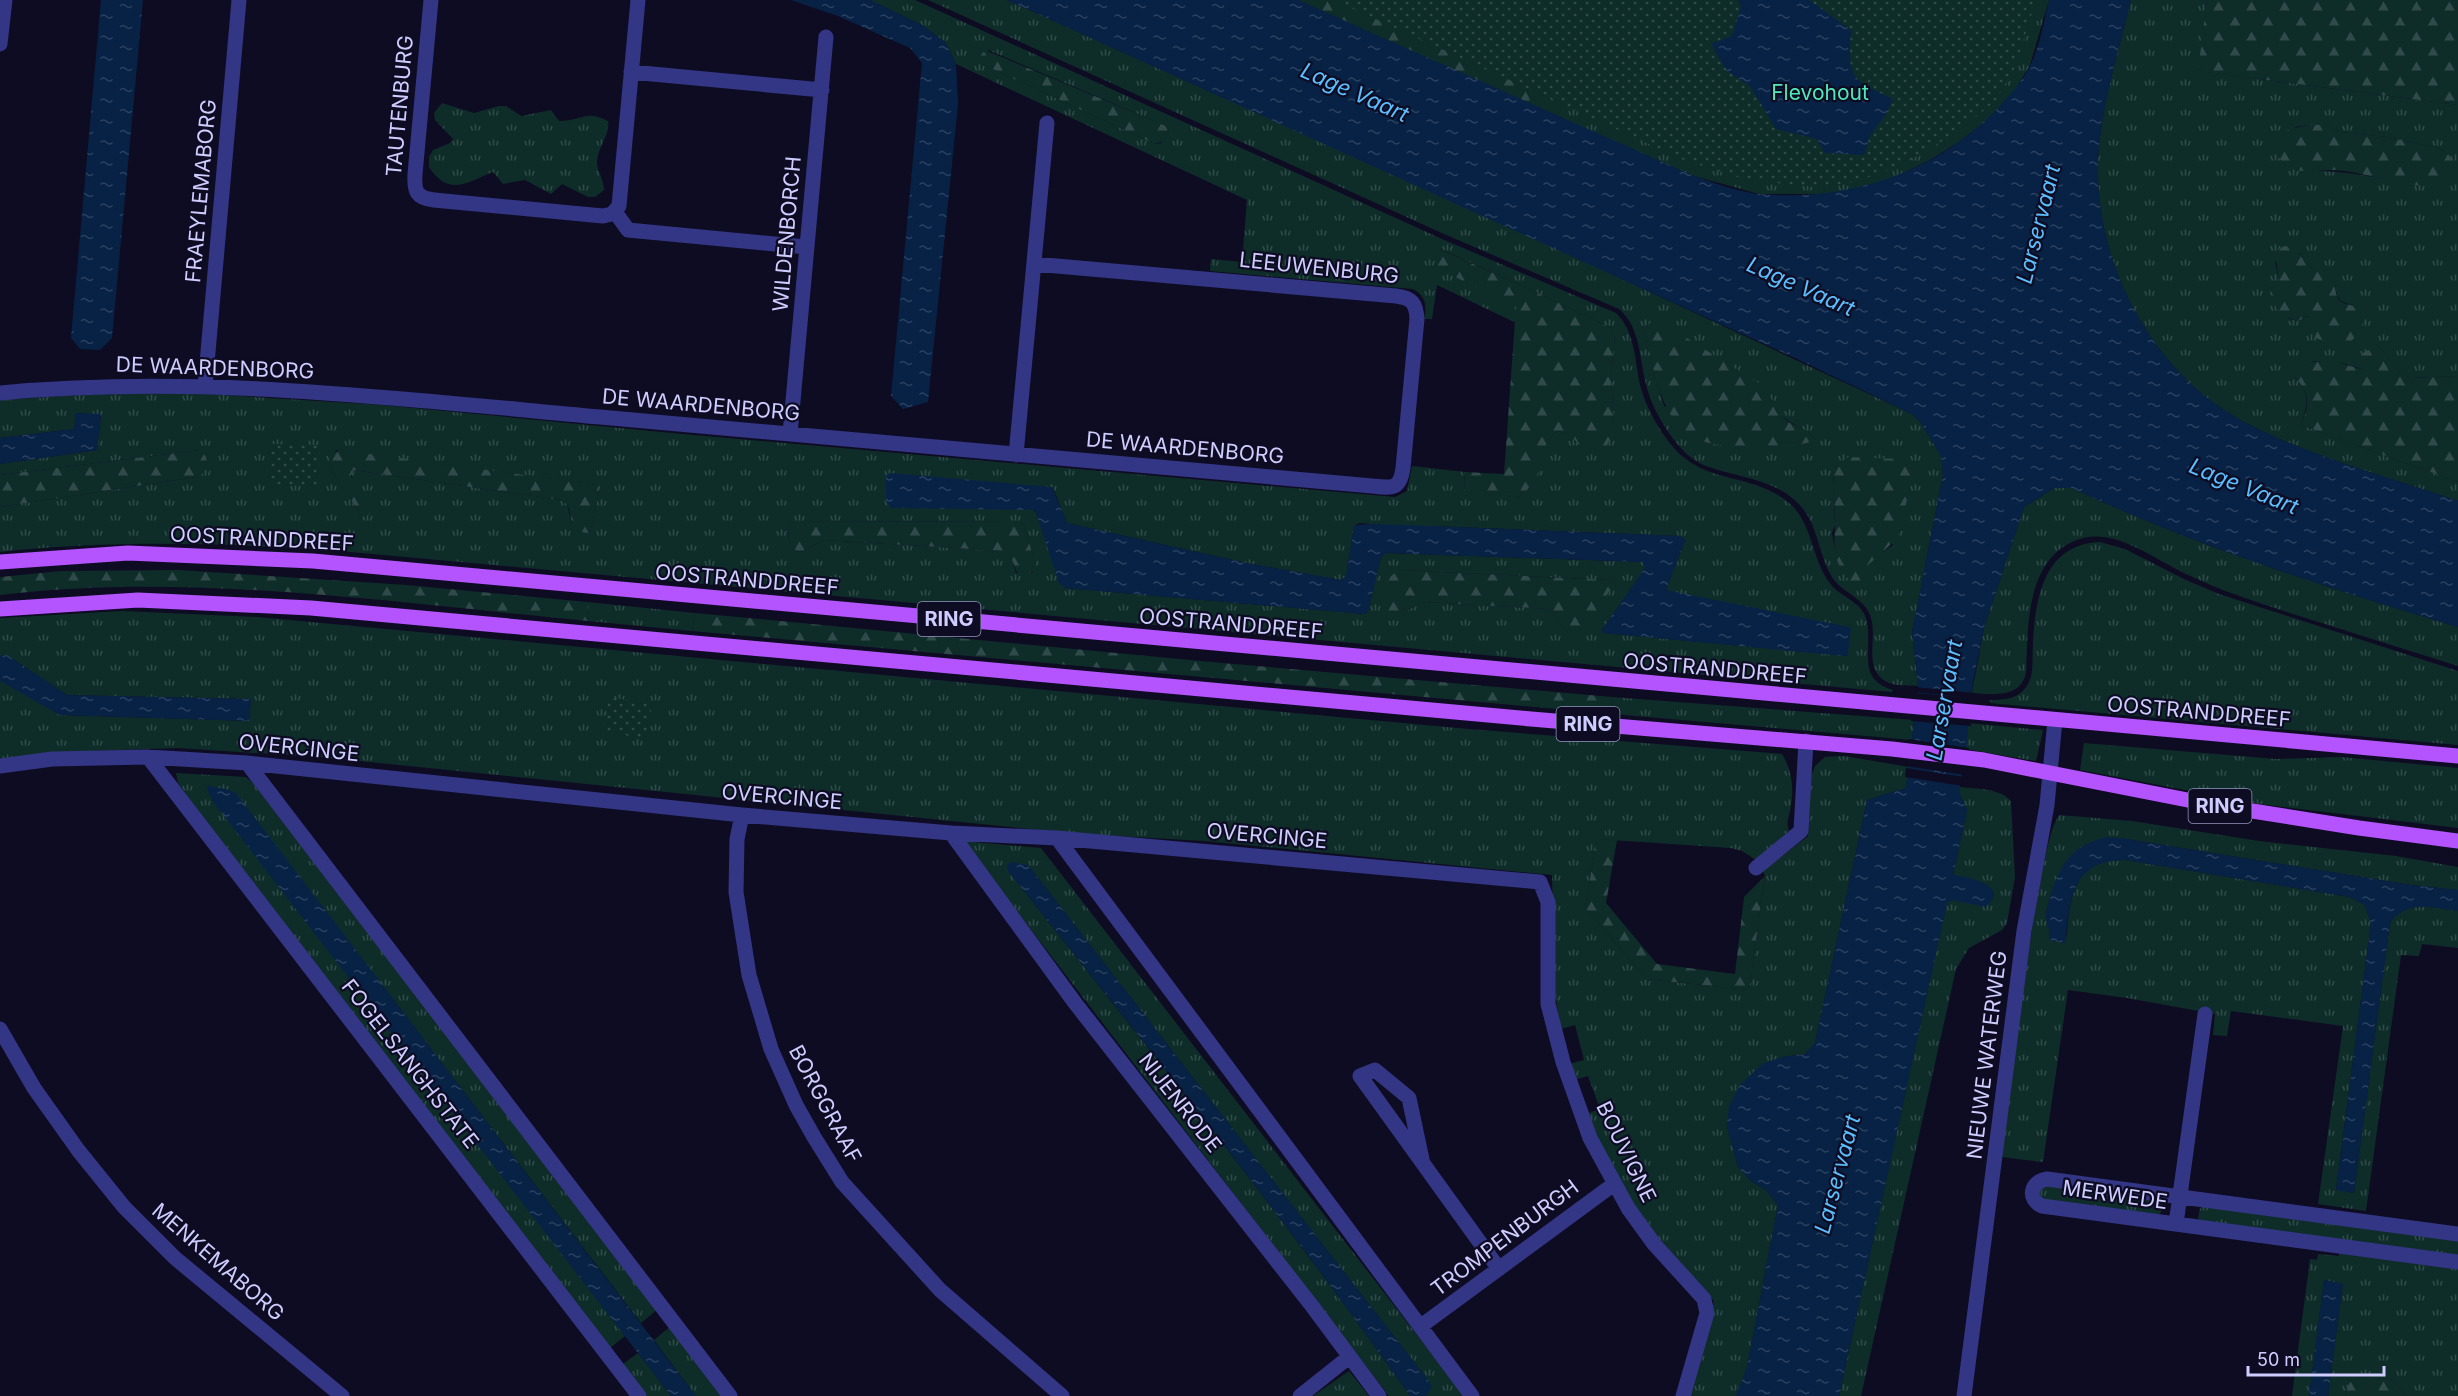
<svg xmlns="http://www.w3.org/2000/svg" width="2458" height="1396" font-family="Inter,sans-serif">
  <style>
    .grass { fill: url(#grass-tufts); fill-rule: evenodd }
    .forest { fill: url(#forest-firs) }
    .park { fill: url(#park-dots) }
    .water { fill: url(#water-ripples) }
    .pier { fill: #0e0c22 }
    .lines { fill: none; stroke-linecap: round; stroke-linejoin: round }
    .minor { stroke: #333585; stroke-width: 15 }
    .major { stroke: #b354ff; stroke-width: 15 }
    .labels { text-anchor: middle; stroke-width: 4.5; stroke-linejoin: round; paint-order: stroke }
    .shield { fill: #0e0c22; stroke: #9593bd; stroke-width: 1.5 }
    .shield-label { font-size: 20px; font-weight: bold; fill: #cfcdff }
    .park-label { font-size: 21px; fill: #4fe8b8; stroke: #0e0c22 }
    .street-label { font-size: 21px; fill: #cfcdff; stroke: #0e0c22 }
    .water-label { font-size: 22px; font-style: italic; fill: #5bbeff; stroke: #0e0c22 }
  </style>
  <defs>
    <pattern id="grass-tufts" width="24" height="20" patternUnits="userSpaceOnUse" patternTransform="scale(1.5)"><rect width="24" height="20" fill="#0e2d29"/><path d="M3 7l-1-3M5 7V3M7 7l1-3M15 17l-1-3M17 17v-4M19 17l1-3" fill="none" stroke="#304a49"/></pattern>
    <pattern id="forest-firs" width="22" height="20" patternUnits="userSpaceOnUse" patternTransform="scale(1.5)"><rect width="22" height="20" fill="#0e2d29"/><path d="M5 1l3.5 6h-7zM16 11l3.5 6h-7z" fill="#304a49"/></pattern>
    <pattern id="park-dots" width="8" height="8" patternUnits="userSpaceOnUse" patternTransform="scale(1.5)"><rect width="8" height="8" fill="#0e2d29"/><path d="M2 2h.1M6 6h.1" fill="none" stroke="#304a49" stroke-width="1.8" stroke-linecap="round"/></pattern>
    <pattern id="water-ripples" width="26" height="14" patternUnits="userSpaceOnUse" patternTransform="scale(1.5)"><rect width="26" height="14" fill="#072245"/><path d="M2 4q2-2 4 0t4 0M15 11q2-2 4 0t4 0" fill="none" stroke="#2a4161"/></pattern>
  </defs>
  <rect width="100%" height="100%" fill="#0e0c22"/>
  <path class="grass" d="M870,0H915L1442,239L1616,313C1635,331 1635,361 1640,385C1645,404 1655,423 1666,438C1701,488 1746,469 1788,502C1813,523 1811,557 1829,582C1837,594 1851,598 1860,608C1882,633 1848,678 1893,690L1892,692L329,550C219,543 109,540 0,552V507L196,477L203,473L200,450L0,475V464L97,450L101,415L76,413L74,429L0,438V400L128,392L191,393L382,405L682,434L1395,497L1407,491L1412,466L1465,472L1464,490L1522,497L1547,441L1557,431L1571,434L1575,442L1614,427L1611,376L1615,335L1611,328L1540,294L1441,249L1436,267L1513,304L1516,307V323L1437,285L1432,319H1424C1427,306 1426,296 1413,289L1210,271L1211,259L1242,262L1247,200L956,64L945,42L922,25ZM988,50L1166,126L1169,130L1161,143L1155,144L982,64ZM336,450L598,485L600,487L590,533L572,524L567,504L561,500L353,470L351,473L362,517L329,466ZM1053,488L1067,523L1246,563L1341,580L1346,576L1354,526L1360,523L1394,526H1432L1680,536L1685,540L1684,543L1666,590L1848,656L1603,633L1602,630L1645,568L1644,562L1385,553L1381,557L1368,611L1365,614L1065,588L1036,513L1033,509ZM1019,521L1024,526L1036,565L1032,573H1016L1012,560L1004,551L824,540L803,551L798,552L789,542L788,527L794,522ZM1399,570L1611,580L1614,582L1565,631L1550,609L1425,602L1409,609L1399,621Z
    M928,0H1007L1525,234L1912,414L1921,423L1941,456L1943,475L1912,632L1918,686C1904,685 1890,687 1880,677C1865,661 1878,634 1870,615C1863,597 1842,593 1832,577C1821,559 1819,537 1809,518C1788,480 1743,479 1706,466C1691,461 1678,446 1669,433C1659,418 1650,402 1646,384C1639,358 1641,328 1619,309L1444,234ZM1650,323L1770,397C1773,402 1775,410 1779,414C1788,423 1810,430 1814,439L1809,442L1779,445L1664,406L1655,376L1645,329ZM1833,477L1893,545L1875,557L1852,583L1837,560L1832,533L1835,525Z
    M2014,0H2049L2030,65L2015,90L1987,120L1959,142L1928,161L1895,177L1866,187L1832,194H1759L1694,176L1531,105L1522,68Z
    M2131,0H2207L2199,71L2458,105V376L2411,378L2399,372L2378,345L2362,369L2346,364L2314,361L2292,373C2310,394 2309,400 2301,425L2458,482V501C2387,477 2312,457 2246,423C2157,377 2101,275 2098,178C2096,122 2118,54 2131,0ZM2309,125H2324L2340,132L2388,137L2438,148L2448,154L2440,185C2397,184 2356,170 2312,171L2295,127ZM2300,253L2315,272H2329C2342,288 2328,300 2353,305L2315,332C2317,324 2316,320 2309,316L2298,321L2289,319L2276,286L2279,280L2275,262Z
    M442,103L474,113L499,106H506L521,116L551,110L559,121C581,121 586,109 608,121C611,133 598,146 597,162C597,172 604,179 604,190L595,197H588L562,184L551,194L525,180L503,184L493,172C466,183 449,197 429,167V157L433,150L450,143L453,139L435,120L434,113Z
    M2054,488H2072C2196,546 2327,588 2458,627V666C2407,650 2356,634 2306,618C2265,605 2224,592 2186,574C2152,558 2110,523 2072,542C2025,564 2028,630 2026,673C2020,699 1992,694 1972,693L1984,628L2024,507Z
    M2100,542L2125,549L2186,580L2219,594L2458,671V745L1990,703L1989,700C2005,700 2021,699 2029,682C2034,672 2032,657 2033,646C2035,600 2043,544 2100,542Z
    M587,602L695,613L692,631L588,621Z
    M123,611L257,617L1468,729L1782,754C1793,772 1794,790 1790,811C1788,819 1786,823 1789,831L1756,860L1742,851L1731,848L1597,839L1585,907L1646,979L1749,990L1765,876L1763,871L1808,836L1811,776L1815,766L1825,757L1844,756L1909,767L1906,788L1867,800L1815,1043L1805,1054L1782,1057L1727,1126L1738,1167L1751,1181L1766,1190L1778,1205L1747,1367L1736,1396H1689L1714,1301C1689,1271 1661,1244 1639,1213C1617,1182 1602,1147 1586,1114L1600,1109L1588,1076L1574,1080L1569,1064L1584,1060L1575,1025L1561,1029L1555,994L1552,875L1205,841L1080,834L320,757L177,748L63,752L0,759V681H2L60,715L249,721L251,699L67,695L7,655L0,656V618Z
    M1612,697L1914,720L1912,740L1613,714Z
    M1968,723L2043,730L2036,761L1966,749Z
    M2084,743L2276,759L2341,757L2458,768V828L2259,804L2080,770Z
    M176,773L246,777L252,782L659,1308L641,1323L236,794L208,792L625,1336L610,1348L192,803L178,783Z
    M1960,787C1976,789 2000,788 2011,801L2015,877L2007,923L2002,930L1969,948L1956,969L1861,1396H1839L1947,902L1952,900H1992L1994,893C1985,879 1968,879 1953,875L1967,810L1959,792Z
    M2060,815L2132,821L2259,841L2396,856L2458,867V890L2411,885L2120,838C2081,837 2062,859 2051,895C2049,901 2046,910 2046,917C2047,926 2051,930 2049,940L2064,943C2068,936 2067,928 2068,920C2073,882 2083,860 2125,860L2350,897L2365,905L2371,923L2336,1189L2354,1193L2390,923C2406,899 2434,908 2458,911V948L2422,944L2419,956L2401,955L2366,1211L2318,1204L2343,1026L2231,1011L2227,1036L2213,1035L2215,1014L2127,998L2068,990L2043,1162L2002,1157C2008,1113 2039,828 2060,815Z
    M963,841L1041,848L1464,1396H1426L1428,1380L1028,865L1008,871C1145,1044 1283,1216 1410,1396H1389Z
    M2043,1185L2157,1200L2163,1205V1209L2159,1215L2040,1199V1188Z
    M2205,1206L2458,1240V1256L2203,1223L2198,1219L2200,1208Z
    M2339,1252L2458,1268V1396H2407L2390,1379L2351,1377L2345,1396H2328L2343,1284L2324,1280L2309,1396H2292L2310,1259L2317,1260L2318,1254L2339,1256Z
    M672,1325L727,1396H696L654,1340Z
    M638,1353L671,1396H647L623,1364Z
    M1349,1371L1369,1396H1313Z"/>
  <path class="forest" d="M1298,0H1421L1522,68L1531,105Z
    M2207,0H2458V105L2198,71Z
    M985,50L1166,126L1169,130L1163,141L1155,144L982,64L979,58Z
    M2309,125H2324L2340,132L2388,137L2438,148L2448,154L2453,161L2452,177C2448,180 2445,184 2440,185C2410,190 2367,172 2334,170C2321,170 2306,173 2293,169C2278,164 2268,143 2283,133C2290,128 2300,127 2309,125Z
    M2285,246C2300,249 2306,261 2315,272H2329C2338,281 2333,289 2338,298C2342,305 2349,303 2355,307C2371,317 2362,332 2351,341H2324L2316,338C2314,328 2319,321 2308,316L2298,321C2283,318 2273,308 2270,292L2279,280L2275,254L2280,248Z
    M1440,249L1540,294L1611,328L1615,334L1611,376L1614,427L1605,451C1591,453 1577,446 1570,434L1557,431L1547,441L1539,473L1522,497L1464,491L1465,472L1504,474L1516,307L1435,267L1437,252Z
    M1654,322L1663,323L1763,386C1772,398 1775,412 1787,421C1796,427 1811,430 1814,440C1800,448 1775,445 1759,446C1743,446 1725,447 1709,443C1660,431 1654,370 1645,329L1650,323Z
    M2378,345L2399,372L2411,378L2458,376V482L2301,425C2311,400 2309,393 2292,373C2311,354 2338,362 2361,369L2363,353Z
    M200,450L206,457L208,466L203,473L196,477L0,507V475Z
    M340,450L599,485L600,487L590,533C566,532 575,521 567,504L561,500L353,470L351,476L372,508L369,515L362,517L329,466V455Z
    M1848,457L1899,459L1911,470L1912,480L1897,539L1868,565L1864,577L1857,583H1852C1828,557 1836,543 1835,513C1834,489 1827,473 1848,457Z
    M1019,521L1024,526L1036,565V569L1027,575H1018L1012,560L1003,551L824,540L803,551L798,552L789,542L788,527L794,522Z
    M179,570L406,585L587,602L588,621C395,603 193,572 0,595V577L61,571Z
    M1399,570L1611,580L1614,582L1588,629L1580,637L1565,631L1550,609L1425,602L1409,609L1399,621L1381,619L1378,616L1390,577Z
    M695,613L1222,663L1612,697L1613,714L692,631Z
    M1597,839L1617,840L1606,903L1657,964L1735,974L1744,897L1765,876L1749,990L1646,979L1585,907Z
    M2351,1377L2390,1379L2407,1396H2345Z"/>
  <path class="park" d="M1334,0H2036L2015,67L1996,100L1962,129L1904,164L1858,181L1822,188L1744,179L1684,160Z
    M271,444L320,445L319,486L270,485Z
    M609,697L652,704L646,739L603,731Z"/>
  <path class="water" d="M101,0H143L112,338L100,350L80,349L71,338Z
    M791,0H870L922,25L945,42L956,64L958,104L928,402L903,409L891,396L922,63L910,48L838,16Z
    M1007,0H1298L1694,176C1715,183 1738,192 1760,194C1847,202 1936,173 1997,109C2009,96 2022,82 2030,66C2040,46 2044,22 2049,0H2131C2118,54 2096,122 2098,178C2101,275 2157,377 2246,423C2312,457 2387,477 2458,501V627C2327,588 2196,546 2072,488H2054L2024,507L1984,628L1973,682L1966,749L1960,787L1959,792L1967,810L1953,875C1968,878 1985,879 1994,892L1992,900L1986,907L1952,900L1947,903L1839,1396H1736L1747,1367L1778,1205L1766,1190L1751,1181L1738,1167L1727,1126L1729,1106L1740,1085L1762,1064L1782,1057L1805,1054L1815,1043L1867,800L1906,788L1918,686L1912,632L1943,475L1941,456L1921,423L1912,414L1793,357Z
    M1738,0H1809L1851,30C1848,79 1849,78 1893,99L1886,114L1870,136L1864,155L1825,153L1817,139L1776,129L1750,86L1727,71L1711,44L1732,36L1741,7Z
    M76,413L101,414L97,450L0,464V438L74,429Z
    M890,473L1052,487L1067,523L1246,563L1341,580L1346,576L1354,526C1360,522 1419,526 1432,526L1680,536L1685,540L1684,543L1666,590L1849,627L1851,628L1848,652V656H1845L1603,633L1602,630L1645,568L1643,562L1385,553L1381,557L1368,611L1365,614L1065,588L1059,583L1035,510L891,508L886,501V476Z
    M7,655L67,695L251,699L249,721L60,715L0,681V656Z
    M207,786L226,789L236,793L696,1396H671L214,803L208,792Z
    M2107,837L2120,838L2411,885L2458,890V911C2434,908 2406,899 2390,923L2354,1193L2336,1190L2371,923L2365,905L2350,897L2125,860C2073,860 2069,898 2066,941L2064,943L2049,940C2051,930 2047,926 2046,917C2046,910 2049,901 2051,894C2061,862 2073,845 2107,837Z
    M1011,862L1028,865L1428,1380L1432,1387L1426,1396H1410C1283,1216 1145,1043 1008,871L1007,865Z
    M2324,1280L2343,1284L2328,1396H2309Z"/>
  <path class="pier" d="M1914,687L1975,693L1971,726L1911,721L1914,693L1972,698L1914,692Z
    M1909,739L1969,748L1965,775L1906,766Z
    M1906,768L1964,777L1963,786L1905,777Z"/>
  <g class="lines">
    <path class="minor" d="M431,0L415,174C414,191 416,198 434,200L603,216L612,214L619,206L638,0
      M0,44L5,0
      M631,72L822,90
      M615,212L628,230L806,247
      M205,386L239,0
      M0,393C201,374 401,399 600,417C858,440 1115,463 1372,486C1392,488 1400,490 1403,468L1417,319C1416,303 1412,298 1396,296L1034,264
      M790,434L826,37
      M1016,455L1047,123
      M148,757L639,1396
      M247,763L730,1396
      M0,766L52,759L148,757L247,763L742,815L951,833L1057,838L1540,882L1548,902V1004L1563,1062L1590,1138L1628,1208L1654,1244L1704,1299L1707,1313L1683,1396
      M742,815L737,839L736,892L749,975L771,1049L796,1105L814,1137L842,1182L940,1290L1062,1396
      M951,833L1075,1003L1312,1306L1379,1396
      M1057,838L1472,1396
      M1756,868L1801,831L1806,741
      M0,1029L34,1088L78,1150L124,1207L175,1258L342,1396
      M1423,1164L1409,1098L1375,1070L1360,1076L1499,1269
      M2176,1224L2205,1014
      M2458,1234L2047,1179C2030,1182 2027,1199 2042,1206L2458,1262
      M1421,1326L1614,1184
      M1300,1396L1349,1357
      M1964,1396L2024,931L2047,805L2055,720"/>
    <path class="major" d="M0,562L128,553L313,561L2458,756
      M0,609L138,600L311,608L1531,719L1892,749L1984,760L2208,804L2359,828L2458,841"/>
  </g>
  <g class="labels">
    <g class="shield">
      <rect x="917.5" y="602" width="63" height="34" rx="4.5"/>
      <rect x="1556.5" y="707" width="63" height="34" rx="4.5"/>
      <rect x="2188.5" y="789" width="63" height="34" rx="4.5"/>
    </g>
    <g class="shield-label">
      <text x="949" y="626">RING</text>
      <text x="1588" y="731">RING</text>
      <text x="2220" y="813">RING</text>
    </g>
    <g class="park-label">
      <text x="1820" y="100">Flevohout</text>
    </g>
    <g class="street-label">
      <text transform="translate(400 106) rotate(-85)" y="7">TAUTENBURG</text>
      <text transform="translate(201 191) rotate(-85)" y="7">FRAEYLEMABORG</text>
      <text transform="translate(787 234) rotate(-85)" y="7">WILDENBORCH</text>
      <text transform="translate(1319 268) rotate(6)" y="7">LEEUWENBURG</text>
      <text transform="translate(215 368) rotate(2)" y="7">DE WAARDENBORG</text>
      <text transform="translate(701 405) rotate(5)" y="7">DE WAARDENBORG</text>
      <text transform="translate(1185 448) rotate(5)" y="7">DE WAARDENBORG</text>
      <text transform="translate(262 539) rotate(3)" y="7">OOSTRANDDREEF</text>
      <text transform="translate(747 580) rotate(5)" y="7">OOSTRANDDREEF</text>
      <text transform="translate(1231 624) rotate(5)" y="7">OOSTRANDDREEF</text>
      <text transform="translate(1715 669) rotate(5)" y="7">OOSTRANDDREEF</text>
      <text transform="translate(2199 712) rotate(5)" y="7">OOSTRANDDREEF</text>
      <text transform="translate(299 748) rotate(6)" y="7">OVERCINGE</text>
      <text transform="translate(782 797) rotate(5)" y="7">OVERCINGE</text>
      <text transform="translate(1267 836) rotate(5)" y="7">OVERCINGE</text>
      <text transform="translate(1987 1055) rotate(-83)" y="7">NIEUWE WATERWEG</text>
      <text transform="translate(410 1064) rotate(52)" y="7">FOGELSANGHSTATE</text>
      <text transform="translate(1180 1103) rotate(52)" y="7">NIJENRODE</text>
      <text transform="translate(825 1104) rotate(62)" y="7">BORGGRAAF</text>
      <text transform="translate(1626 1152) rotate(64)" y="7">BOUVIGNE</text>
      <text transform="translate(2115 1195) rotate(8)" y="7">MERWEDE</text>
      <text transform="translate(1505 1238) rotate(-37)" y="7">TROMPENBURGH</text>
      <text transform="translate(218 1262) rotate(41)" y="7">MENKEMABORG</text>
    </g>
    <g class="water-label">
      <text transform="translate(1355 92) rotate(24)" y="8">Lage Vaart</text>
      <text transform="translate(2038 224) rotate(-76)" y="8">Larservaart</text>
      <text transform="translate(1801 286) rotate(24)" y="8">Lage Vaart</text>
      <text transform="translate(2244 486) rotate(22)" y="8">Lage Vaart</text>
      <text transform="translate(1944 700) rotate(-80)" y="8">Larservaart</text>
      <text transform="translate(1837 1174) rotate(-75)" y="8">Larservaart</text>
    </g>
  </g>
  <path d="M2248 1366v9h136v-9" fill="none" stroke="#cfcdff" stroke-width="3"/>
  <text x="2257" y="1366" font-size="18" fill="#cfcdff" stroke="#0e0c22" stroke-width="4.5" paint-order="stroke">50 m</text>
</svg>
